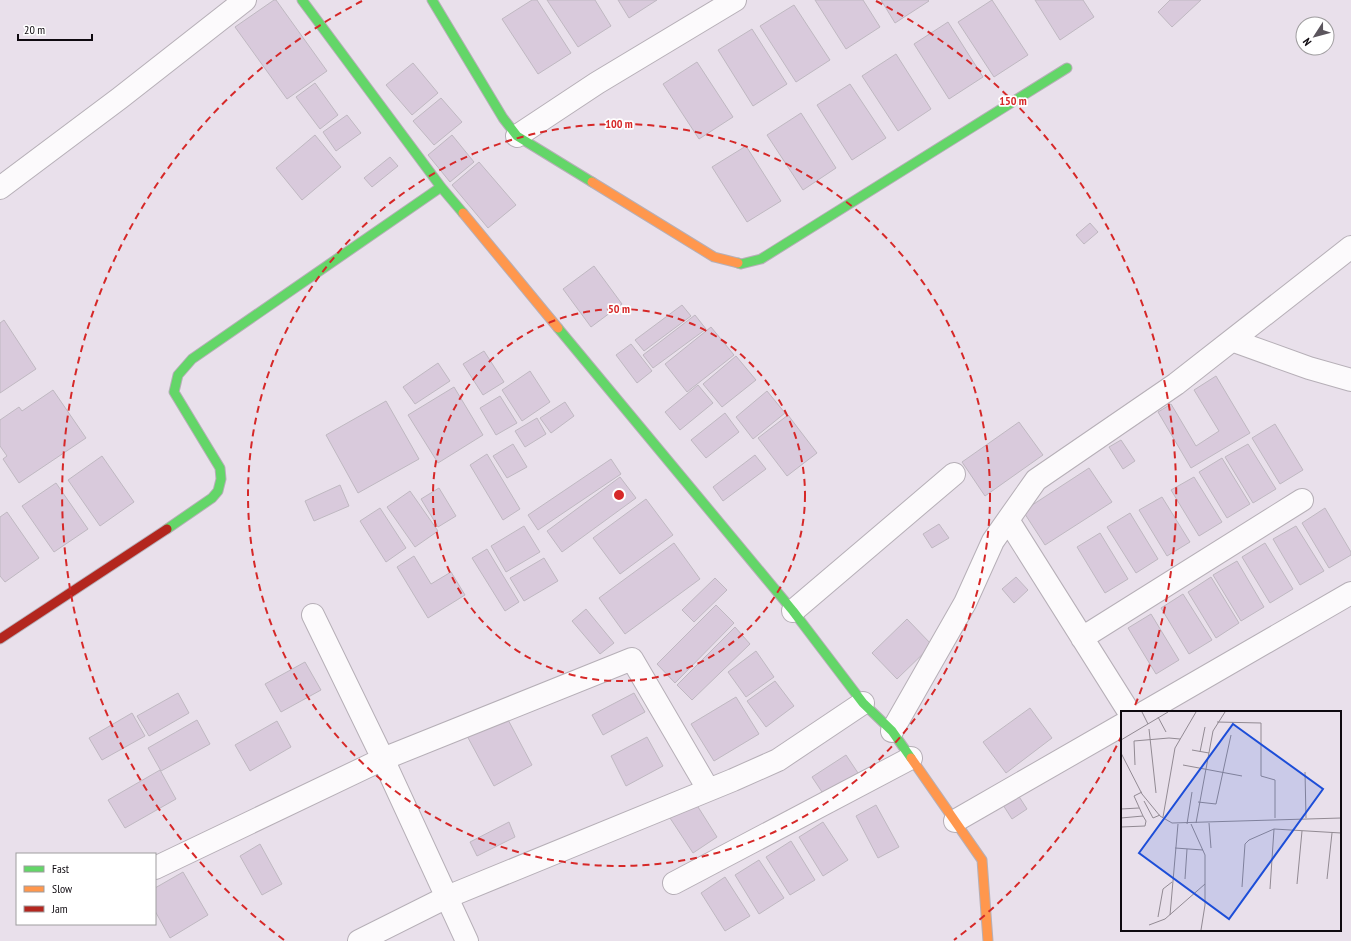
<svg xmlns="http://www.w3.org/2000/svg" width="1351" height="941" font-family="'PT Sans Narrow',sans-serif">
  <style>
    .building { fill: #d9cadc; stroke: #bfb8c1 }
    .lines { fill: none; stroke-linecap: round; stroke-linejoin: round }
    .street-casing { stroke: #b6afb7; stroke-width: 24 }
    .fast-casing { stroke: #b6afb7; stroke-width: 11 }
    .slow-casing { stroke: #b6afb7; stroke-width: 11 }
    .jam-casing { stroke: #b6afb7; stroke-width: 11 }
    .street { stroke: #fcfafc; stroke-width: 22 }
    .fast { stroke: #63d668; stroke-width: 9 }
    .slow { stroke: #ff974d; stroke-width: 9 }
    .jam { stroke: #b3261e; stroke-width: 9 }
    .ring { fill: none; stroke: #d62828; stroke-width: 2; stroke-dasharray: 7 5 }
    .inset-road { fill: none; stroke: #928a93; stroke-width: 1 }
    .view { fill: #1d4ed8; fill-opacity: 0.15; stroke: #1d4ed8; stroke-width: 2 }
    .inset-edge { fill: none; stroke: #0f0a10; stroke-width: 2 }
    .centre { fill: #d62828; stroke: #fff; stroke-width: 2 }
    .ring-label { font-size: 12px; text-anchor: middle; font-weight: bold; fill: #d62828; stroke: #fff; stroke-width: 3.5; stroke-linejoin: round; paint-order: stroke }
  </style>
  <rect width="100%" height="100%" fill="#e9e0eb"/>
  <path class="building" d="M274,0H276L327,71L287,99L235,27Z
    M532,0H537L571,53L538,74L502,19Z
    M547,0H595L611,26L578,47Z
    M618,0H657L629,18Z
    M815,0H863L880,27L846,49Z
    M881,0H928L929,1L895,23Z
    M992,0L1028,55L994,77L958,22Z
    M1035,0H1083L1094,17L1060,40Z
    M1170,0H1201L1172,27L1158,12Z
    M794,5L830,60L796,82L760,26Z
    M948,22L983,77L949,99L914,44Z
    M752,29L787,84L753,106L718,50Z
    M896,54L931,109L898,131L862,76Z
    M697,62L733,117L699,139L663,84Z
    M413,63L438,93L412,115L386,85Z
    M315,83L338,115L320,129L296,97Z
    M850,84L886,138L852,160L817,105Z
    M441,98L462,122L434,145L413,121Z
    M801,113L836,168L803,190L767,135Z
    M347,115L361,133L336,151L323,132Z
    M315,135L341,167L302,200L276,168Z
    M452,135L474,162L450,182L428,155Z
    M746,146L781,201L747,222L712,167Z
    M390,157L398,166L372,187L364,178Z
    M479,162L516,205L488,228L452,185Z
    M1090,223L1098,232L1084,244L1076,235Z
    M594,266L622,304L591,327L563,289Z
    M682,305L691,316L644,351L635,340Z
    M695,315L706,329L653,368L643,355Z
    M4,320L36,369L0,393V323Z
    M711,327L734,355L687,392L665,364Z
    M631,344L652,371L637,383L616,355Z
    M484,351L504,382L483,395L463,364Z
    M736,356L756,380L722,407L703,384Z
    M438,363L450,381L415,404L403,387Z
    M530,371L550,402L522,421L502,390Z
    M1216,376L1250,433L1191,468L1158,412L1171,404L1196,446L1219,431L1194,390Z
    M698,385L713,403L680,430L665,412Z
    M454,387L483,435L438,463L408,415Z
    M53,390L86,438L19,483L3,459L7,456L0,446V420L19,407L22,411Z
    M767,391L785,413L753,439L736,417Z
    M500,396L517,423L496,435L480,408Z
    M386,401L419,459L358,493L326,435Z
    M565,402L574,416L551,433L540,418Z
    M725,413L739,432L706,458L691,440Z
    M788,415L817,453L787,476L758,438Z
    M537,418L546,434L525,447L515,431Z
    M1019,422L1043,455L985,496L962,462Z
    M1275,424L1303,470L1280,484L1252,438Z
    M1121,440L1135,461L1123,469L1109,447Z
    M513,444L527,467L507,478L493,456Z
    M1248,444L1276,489L1253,503L1225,457Z
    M487,454L520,509L503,520L470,465Z
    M755,455L766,469L723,501L713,487Z
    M102,456L134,502L100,526L68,480Z
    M1222,458L1250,504L1227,518L1199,472Z
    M611,459L621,474L538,530L528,515Z
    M1089,468L1112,502L1045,545L1023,511Z
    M620,477L636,498L562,552L547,531Z
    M1194,477L1222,522L1199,536L1171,490Z
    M56,483L88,529L54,552L22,506Z
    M340,485L349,506L314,521L305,501Z
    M439,488L456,516L438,527L421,499Z
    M410,491L438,531L415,547L387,507Z
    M1162,497L1190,542L1167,556L1139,510Z
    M646,499L673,535L620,574L593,538Z
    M380,508L406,548L386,562L360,521Z
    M1325,508L1351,552V555L1329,568L1302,523Z
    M7,512L39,558L5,582L0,576V517Z
    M1130,513L1158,559L1136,573L1107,527Z
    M939,524L949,538L932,548L923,534Z
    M524,526L540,552L506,572L491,546Z
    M1296,526L1324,571L1300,585L1273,539Z
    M1100,533L1128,579L1105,593L1077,547Z
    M674,543L700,579L625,634L599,598Z
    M1265,543L1293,589L1270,603L1242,557Z
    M487,549L519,602L505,611L472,558Z
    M414,556L431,584L451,572L465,595L428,618L397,567Z
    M544,558L558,581L524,601L510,578Z
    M1237,561L1264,607L1241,621L1213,575Z
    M1016,577L1028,590L1014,603L1002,589Z
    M1211,577L1239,623L1216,638L1188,592Z
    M715,578L727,590L694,622L682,610Z
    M1183,594L1212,640L1189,654L1161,608Z
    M716,605L734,623L675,683L657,664Z
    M586,609L614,643L600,654L572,621Z
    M1151,614L1179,660L1156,674L1128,628Z
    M907,619L932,645L897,679L872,653Z
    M735,627L750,644L692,700L677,685Z
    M756,651L774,677L746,697L728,672Z
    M305,662L321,690L281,712L265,684Z
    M775,681L794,706L766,727L747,701Z
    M178,693L189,713L149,736L137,716Z
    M634,693L645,712L603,735L592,715Z
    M736,697L759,734L714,761L691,724Z
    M1030,708L1052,738L1006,773L983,742Z
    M132,713L145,736L102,760L89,738Z
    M505,714L532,765L494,786L466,734Z
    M197,720L210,744L161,771L148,748Z
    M277,721L291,747L250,771L235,745Z
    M647,737L663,766L626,786L611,756Z
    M846,755L858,773L824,795L812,777Z
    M160,770L176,799L125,828L108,800Z
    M1018,795L1027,809L1012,819L1003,805Z
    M693,799L717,837L693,853L668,815Z
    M876,805L899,847L878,858L856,816Z
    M509,822L515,837L477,856L470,842Z
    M823,822L848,860L823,876L799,837Z
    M791,841L815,880L790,895L766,857Z
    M260,844L282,884L262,895L240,856Z
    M759,860L784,898L759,914L735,875Z
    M183,872L208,915L170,938L155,911V888Z
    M725,877L750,916L725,931L701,893Z"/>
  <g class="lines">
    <defs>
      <path id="street" d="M517,136L597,83L735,0
        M0,188L120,98L245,0
        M1234,341L1309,368L1351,380
        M1008,520L1129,712
        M793,611L954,474
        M313,615L383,759L467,941
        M1082,638L1302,500
        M1145,712L1351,593
        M892,731L965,603L993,541L1036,480L1176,384L1351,247
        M955,821L1122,725
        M155,868L383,759L632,659L708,789
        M674,883L911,758
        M359,941L447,897L733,780L778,760L863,703"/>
      <path id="fast" d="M302,0L441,187L463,213
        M432,0L503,118L517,136L592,182
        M738,263L741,264L761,259L1067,68
        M558,328L793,611L863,703L892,731L911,758
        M167,529L212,498L218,491L221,479L220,468L174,392L178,375L192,359L441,187"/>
      <path id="slow" d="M592,182L714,257L738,263
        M463,213L558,328
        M911,758L982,860L988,941"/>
      <path id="jam" d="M0,639L167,529"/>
    </defs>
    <use href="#street" class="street-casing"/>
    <use href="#fast" class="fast-casing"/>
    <use href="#slow" class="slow-casing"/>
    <use href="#jam" class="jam-casing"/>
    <use href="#street" class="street"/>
    <use href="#fast" class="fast"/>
    <use href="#slow" class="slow"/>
    <use href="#jam" class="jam"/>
  </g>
  <g class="ring">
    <circle cx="619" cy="495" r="186"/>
    <circle cx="619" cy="495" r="371"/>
    <path d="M1122 735A557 557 0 0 1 954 940M284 940A557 557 0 0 1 362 1M876 1A557 557 0 0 1 1134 708"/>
  </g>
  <g transform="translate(1121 711)">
    <rect width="220" height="220" fill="#e9e0eb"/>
    <path class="inset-road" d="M21,1L27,13M37,6L45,21M96,11L140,12V65L154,69V107M28,18L35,82M0,29L47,1M71,39L88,42M79,41L84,16M0,42L21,83L39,105L51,112L220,107M14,54L13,30L48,27L59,28M62,54L121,65M184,61L185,107M23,90L32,107L39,104M77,91L95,93L110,24M0,98L18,97M42,106L54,37L75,1M0,107L22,105L13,85L21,81M75,112L92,20L104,1M88,112L90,137M66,113L71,81M70,113L84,144V194L80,219M0,116L24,115L25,110L22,105M54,137L82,139M64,168L66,138M206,168L211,122M176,173L181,120M121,176L124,133L128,129L153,118L220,122M149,178L153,118M49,204L57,113M37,206L42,178L51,171M28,214L44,208L84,173"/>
    <path class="view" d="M112,13L202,78L108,208L18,142Z"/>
    <rect width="220" height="220" class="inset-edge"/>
  </g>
  <circle cx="619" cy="495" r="6" class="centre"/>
  <g class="ring-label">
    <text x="1013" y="105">150 m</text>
    <text x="619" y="128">100 m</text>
    <text x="619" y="313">50 m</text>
  </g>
  <rect x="16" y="853" width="140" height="72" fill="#ffffff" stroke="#9f9d9f"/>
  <rect x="24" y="866" width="20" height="6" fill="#63d668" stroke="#9f9d9f"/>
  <text x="52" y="873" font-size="12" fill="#0f0a10">Fast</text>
  <rect x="24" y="886" width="20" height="6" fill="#ff974d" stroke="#9f9d9f"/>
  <text x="52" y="893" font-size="12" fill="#0f0a10">Slow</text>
  <rect x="24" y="906" width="20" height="6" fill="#b3261e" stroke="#9f9d9f"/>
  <text x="52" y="913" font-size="12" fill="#0f0a10">Jam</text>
  <g transform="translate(1315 36) rotate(234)"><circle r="19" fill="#ffffff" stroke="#9f9d9f"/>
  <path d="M0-3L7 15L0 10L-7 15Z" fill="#5b555d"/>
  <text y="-6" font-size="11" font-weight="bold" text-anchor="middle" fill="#0f0a10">N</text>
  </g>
  <path d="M18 34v6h74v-6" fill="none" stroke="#0f0a10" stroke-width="2"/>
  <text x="24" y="34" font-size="12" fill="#0f0a10" stroke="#ffffff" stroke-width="3" paint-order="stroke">20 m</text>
</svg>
